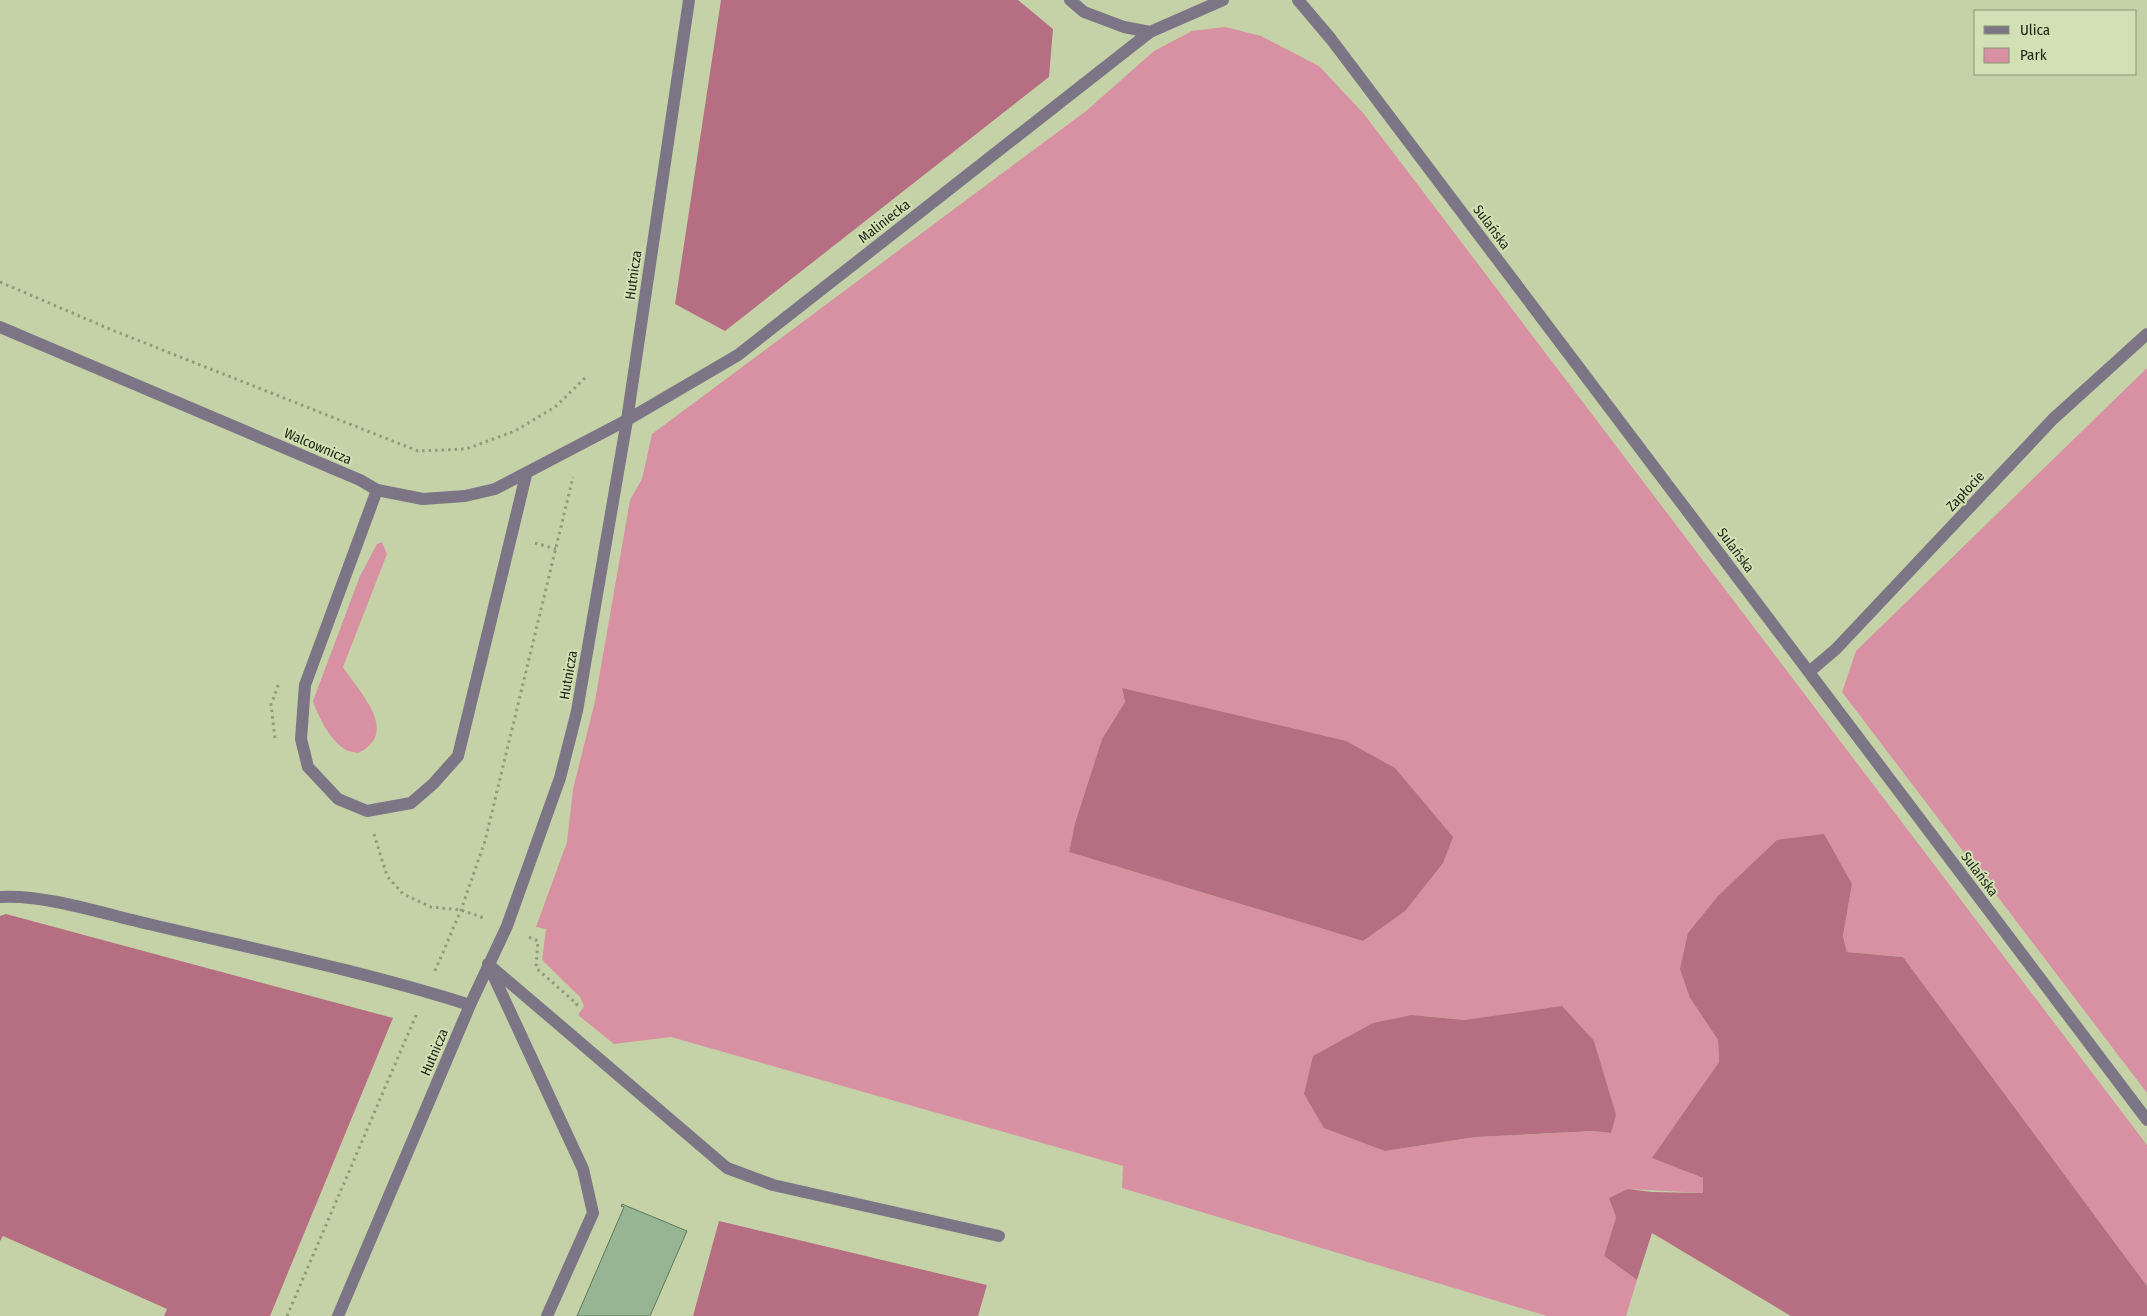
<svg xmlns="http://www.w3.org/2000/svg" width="2147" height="1316" font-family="'Fira Sans Condensed',sans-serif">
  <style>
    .green { fill: #d791a3; fill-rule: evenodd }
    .forest { fill: #b66f82 }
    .building { fill: #97b593; stroke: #5c7959 }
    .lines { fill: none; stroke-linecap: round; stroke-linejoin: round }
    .path { stroke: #919b7a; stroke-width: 3; stroke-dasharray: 2.5 4; stroke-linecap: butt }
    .minor { stroke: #7b7585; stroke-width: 12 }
    .labels { text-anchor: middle; stroke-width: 4; stroke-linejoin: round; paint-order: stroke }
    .street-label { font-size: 14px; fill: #202515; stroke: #d1e0b5 }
  </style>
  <rect width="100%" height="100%" fill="#c5d2a8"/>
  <path class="green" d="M1225,27L1261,36L1319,66L1364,114L2147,1145V1286L1903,957L1847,952L1843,936L1852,884L1690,998L1718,1040L1719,1062L1653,1158L1703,1178V1193L1628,1189L1616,1217L1604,1256L1637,1280L1626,1316H1547L1122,1188L1123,1166L671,1037L614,1044L578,1015L584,1006L580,997L542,960L546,929L536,927L567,842L573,789L595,701L630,500L642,479L652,434L1086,111L1154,51L1192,31ZM1122,688L1363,941L1069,852L1075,823L1102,739L1125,702ZM1412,1015L1465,1020L1594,1041L1603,1074L1611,1133L1593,1131L1476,1137L1385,1151Z
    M2147,368V1093L1842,692L1856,651Z
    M382,542L387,554L343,667C359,692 401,732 358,753C353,752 346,751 343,748C329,738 318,716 313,701L360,576L377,544Z"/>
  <path class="forest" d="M721,0H1018L1053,29L1049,77L725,331L675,304Z
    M1122,688L1346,741L1395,768L1453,837L1443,863L1405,911L1363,941L1069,852L1075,823L1102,739L1125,702Z
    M1824,834L1852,884L1843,936L1847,952L1903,957L2147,1286V1316H1791L1652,1233L1637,1280L1604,1256L1616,1217L1609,1198L1628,1189L1652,1192L1703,1193V1178L1652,1158L1719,1062L1718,1040L1690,998L1680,969L1688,933L1718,896L1777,840Z
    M6,914L393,1018L270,1316H164L167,1309L3,1236L0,1241V916Z
    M1562,1006L1594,1041L1616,1115L1611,1133L1593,1131L1476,1137L1385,1151L1324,1128L1304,1094L1313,1056L1373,1023L1412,1015L1465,1020Z
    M719,1221L987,1285L978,1316H693Z"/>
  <path class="building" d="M622,1204L687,1231L650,1316H577L624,1207L621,1206Z"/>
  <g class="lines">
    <path class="path" d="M0,282L112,330L418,451L466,449L515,431L555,407L585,378
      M535,543L556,549
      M275,738L271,705L279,683
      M374,834L387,876L403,894L431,907L461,910L484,918
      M529,937L538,941L536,968L577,1004L574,1008
      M435,971L461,910L485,841L573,477
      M287,1316L417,1013"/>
    <path class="minor" d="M1070,0L1084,12L1124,27L1150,32L1223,0
      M1298,0L1331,39L2147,1120
      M0,327L360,480L377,490L423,499L465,496L495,489L627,420L738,355L1150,32
      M377,490L305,685L301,739L308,767L338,799L367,811L411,803L433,784L458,756L526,475
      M1809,672L1836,649L2053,419L2147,334
      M0,897C46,894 107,915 153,925C259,950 366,972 470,1005
      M338,1316L470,1005L507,926L560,778L577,711L627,420L689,0
      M547,1316L593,1213L583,1169L488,964L727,1168L773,1185L999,1236"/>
  </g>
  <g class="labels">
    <g class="street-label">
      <text transform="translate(884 221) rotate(-38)" y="5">Maliniecka</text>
      <text transform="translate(1492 227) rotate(53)" y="5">Sulańska</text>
      <text transform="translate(633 275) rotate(-82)" y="5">Hutnicza</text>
      <text transform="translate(318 446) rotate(23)" y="5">Walcownicza</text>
      <text transform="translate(1965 491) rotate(-47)" y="5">Zapłocie</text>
      <text transform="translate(1736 550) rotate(53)" y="5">Sulańska</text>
      <text transform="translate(568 675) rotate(-80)" y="5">Hutnicza</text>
      <text transform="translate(1980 874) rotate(53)" y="5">Sulańska</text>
      <text transform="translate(434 1052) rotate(-67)" y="5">Hutnicza</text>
    </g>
  </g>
  <rect x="1974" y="10" width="162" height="65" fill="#d1e0b5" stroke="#8a9575"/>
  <rect x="1984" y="26" width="25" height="8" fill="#7b7585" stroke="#8a9575"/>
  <text x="2020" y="35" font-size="15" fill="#202515">Ulica</text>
  <rect x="1984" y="48" width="25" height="15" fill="#d791a3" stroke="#8a9575"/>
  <text x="2020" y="60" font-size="15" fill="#202515">Park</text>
</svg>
